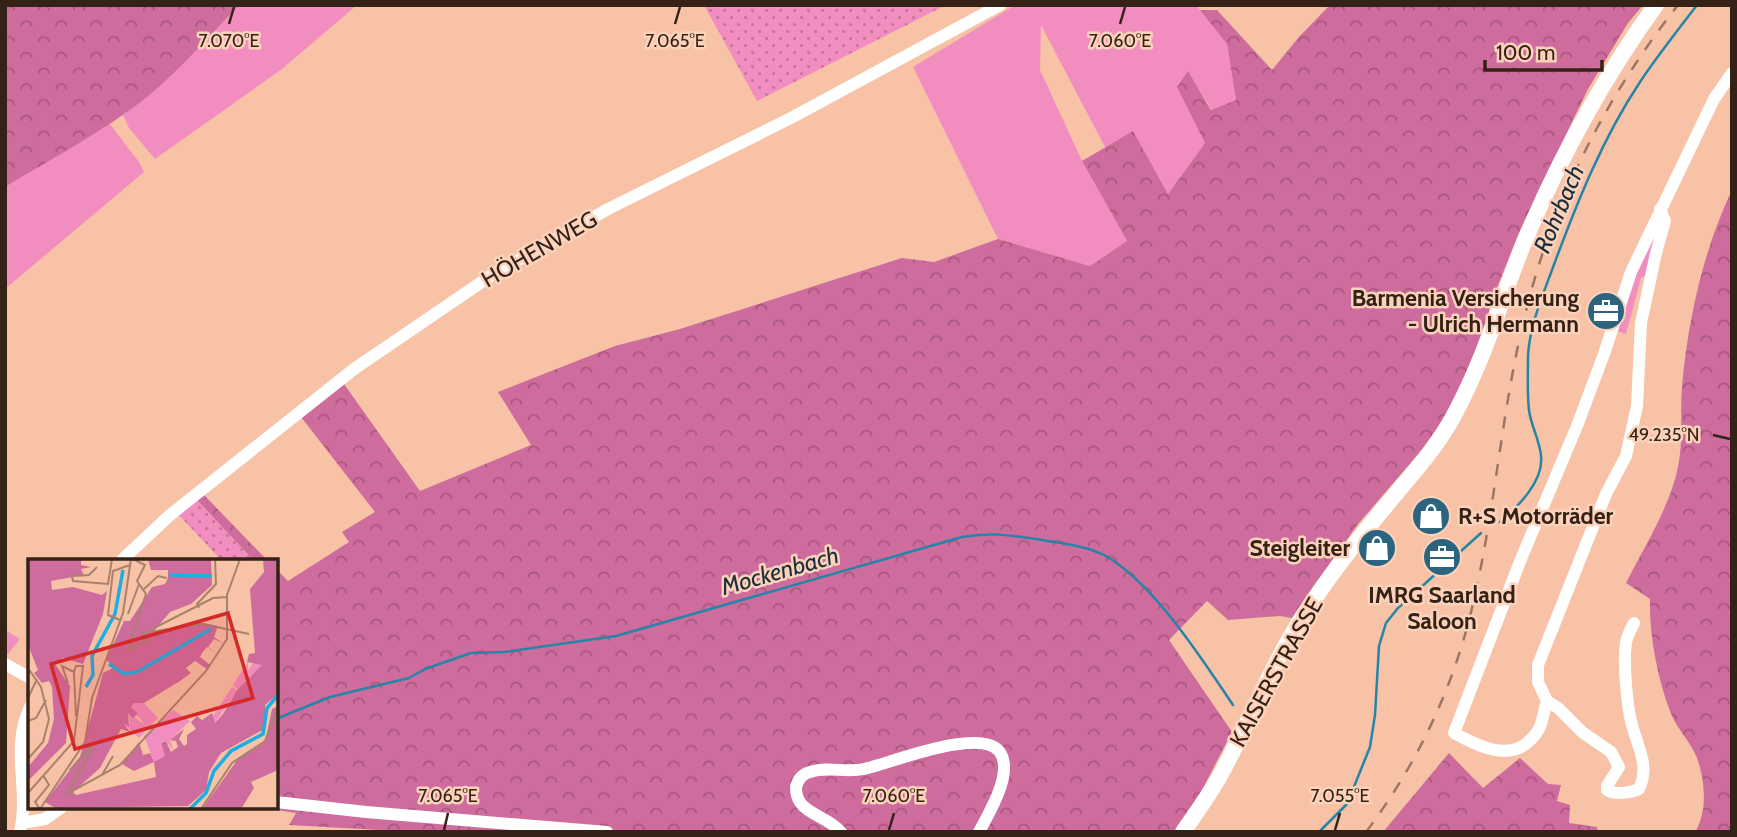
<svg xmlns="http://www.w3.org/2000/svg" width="1737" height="837" font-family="Cabin,sans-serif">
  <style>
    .green { fill: #f28ebf }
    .forest { fill: url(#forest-crowns) }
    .garden { fill: url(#garden-dots) }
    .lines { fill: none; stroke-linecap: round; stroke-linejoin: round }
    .stream { stroke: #2485a6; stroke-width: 2.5 }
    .minor { stroke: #fff; stroke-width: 12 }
    .major { stroke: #fff; stroke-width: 16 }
    .rail { stroke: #9b7663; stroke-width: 2.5; stroke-dasharray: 12 12; stroke-linecap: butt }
    .ticks { fill: none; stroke: #352217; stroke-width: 2.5 }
    .labels { text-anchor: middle; stroke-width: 5; stroke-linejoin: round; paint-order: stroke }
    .street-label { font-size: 23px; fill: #352217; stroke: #fdd2bb }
    .poi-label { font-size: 23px; font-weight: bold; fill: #352217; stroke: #fdd2bb; text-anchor: end }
    .water-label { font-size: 24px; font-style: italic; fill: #1a2f3a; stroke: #fdd2bb }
    .inset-river { fill: none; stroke: #1cafe4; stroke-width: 3.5 }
    .inset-road { fill: none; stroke: #a9826d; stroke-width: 2 }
    .view { fill: #d62828; fill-opacity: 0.15; stroke: #d62828; stroke-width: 3.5 }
    .inset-edge { fill: none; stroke: #352217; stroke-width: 3.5 }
    .ticks-label { font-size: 18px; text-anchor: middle; fill: #352217; stroke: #fdd2bb; stroke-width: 5; stroke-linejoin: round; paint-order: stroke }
  </style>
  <defs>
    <pattern id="forest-crowns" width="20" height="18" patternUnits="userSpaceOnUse" patternTransform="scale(1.75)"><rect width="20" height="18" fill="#ce6c9d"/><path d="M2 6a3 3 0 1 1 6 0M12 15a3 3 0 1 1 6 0" fill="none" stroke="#a8587f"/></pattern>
    <pattern id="garden-dots" width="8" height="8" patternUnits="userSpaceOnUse" patternTransform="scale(1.75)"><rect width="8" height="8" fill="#f28ebf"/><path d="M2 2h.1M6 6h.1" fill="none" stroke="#c5749a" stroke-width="1.8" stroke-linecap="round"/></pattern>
  </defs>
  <rect width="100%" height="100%" fill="#f7c2a6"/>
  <path class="green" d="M239,5H357L282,69L155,159L129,128L123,115L167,79Z
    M1015,5H1196L1227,43L1236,100L1212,110L1188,72L1178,87L1205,143L1168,194L1133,132L1106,149L1041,25L1040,70L1082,161L1127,241L1090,266L998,239L913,67Z
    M109,123L139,162L144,172L5,289V187Z
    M1659,223L1647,274L1641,278L1626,334L1617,331L1639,265Z
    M5,630L20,639L8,654L5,653Z"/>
  <path class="forest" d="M5,5H239C209,36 180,70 147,97C103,132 52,158 5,187Z
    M1330,5H1643L1628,23L1588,89L1544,180L1519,233L1496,290L1471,365L1446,417L1420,452L1358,524L1292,618L1280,616L1228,620L1207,601L1169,640L1232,732L1189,815L1177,832H416L289,825L296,813L258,807H276L277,570L288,581L349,542L342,532L375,512L301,417L344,384L420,491L531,445L498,392L615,346L680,329L902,258L934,262L998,239L1090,266L1127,241L1082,161L1133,131L1168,194L1205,143L1177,87L1188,71L1211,110L1236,100L1227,44L1200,10H1217L1272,70L1299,37Z
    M1732,190V832H1695C1708,812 1705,780 1697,758C1691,743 1679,731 1672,716C1658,682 1649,635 1650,599L1626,583C1644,547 1673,502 1679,461C1683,437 1680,411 1682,386C1688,320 1703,251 1732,190Z
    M202,493L267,560H253L195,498Z
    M1449,753L1483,788L1520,758L1548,784L1561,785L1557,801L1570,805L1569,823L1597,827L1598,832H1383Z"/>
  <path class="garden" d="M704,5H946L757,101Z
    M195,498L253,560H221L177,513Z"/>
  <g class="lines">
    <path class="stream" d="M1500,522C1517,507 1544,482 1541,456C1540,441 1531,426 1529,410C1527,393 1528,374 1528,357C1529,328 1542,297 1552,270C1576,205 1602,139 1640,82C1658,55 1678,30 1697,5
      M276,719L330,697L409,678L425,669L471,653L505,652L616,636L962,537C988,532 1011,535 1036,539C1058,543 1084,545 1104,555C1153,582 1202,659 1233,705
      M1319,832L1347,804L1370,747L1375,715L1379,646L1386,623L1398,608L1481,533"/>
    <path class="minor" d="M122,560L170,515L354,369L492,275L608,209L791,118L1000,5
      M1634,623C1631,629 1627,636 1626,643C1623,661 1627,708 1632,725C1638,748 1650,766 1639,789C1630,793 1615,795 1607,790V786L1619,767L1611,752L1582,732L1558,708L1547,701L1538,682V665L1606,494L1626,456L1637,406L1641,323L1656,253L1665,221L1660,209
      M5,664L30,678
      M1547,701C1544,710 1543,721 1539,729C1517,766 1482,748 1454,733L1521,559L1577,426L1604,354L1631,272L1714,99L1732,73
      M276,802L366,812L607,832
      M22,823L45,819L62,807
      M20,832C30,789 10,749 30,707
      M841,832C826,814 795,814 796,787C798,779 802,774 810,772C827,766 846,773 864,769C891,763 979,727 999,751C1015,771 989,813 979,832"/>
    <path class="major" d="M1183,832C1196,813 1210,794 1221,774C1250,720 1273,662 1307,610C1332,572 1360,536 1390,501C1412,474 1437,447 1453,417C1484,361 1501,299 1525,240C1560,158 1603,78 1656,5"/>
    <path class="rail" d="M1366,832C1413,770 1448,699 1468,624C1495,521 1500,414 1526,311C1553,200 1607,95 1678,5"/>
  </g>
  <path class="ticks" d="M229,24L234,7M675,24L680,7M1120,24L1125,7M1713,435L1730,439M444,830L448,813M889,830L894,813M1335,830L1340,813"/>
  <defs>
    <symbol id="office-disc" viewBox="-11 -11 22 22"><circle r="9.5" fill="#2b647e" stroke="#fdd2bb"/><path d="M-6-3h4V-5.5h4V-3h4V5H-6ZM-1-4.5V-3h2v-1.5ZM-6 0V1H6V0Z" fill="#fff"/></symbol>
    <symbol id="shop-disc" viewBox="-11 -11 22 22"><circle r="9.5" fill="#2b647e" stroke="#fdd2bb"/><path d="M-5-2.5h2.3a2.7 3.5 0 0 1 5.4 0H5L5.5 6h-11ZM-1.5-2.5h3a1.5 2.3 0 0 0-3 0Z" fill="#fff"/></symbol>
  </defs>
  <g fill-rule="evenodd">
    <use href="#office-disc" x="1584" y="289" width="44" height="44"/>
    <use href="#shop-disc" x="1409" y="494" width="44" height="44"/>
    <use href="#shop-disc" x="1355" y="526" width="44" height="44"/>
    <use href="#office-disc" x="1420" y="535" width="44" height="44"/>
  </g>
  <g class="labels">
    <g class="street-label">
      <text transform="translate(539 249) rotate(-30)" y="8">HÖHENWEG</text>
      <text transform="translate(1276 672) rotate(-61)" y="8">KAISERSTRASSE</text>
    </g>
    <g class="poi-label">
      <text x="1579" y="306">Barmenia Versicherung<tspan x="1579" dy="26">- Ulrich Hermann</tspan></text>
      <text x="1458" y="524" text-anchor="start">R+S Motorräder</text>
      <text x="1350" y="556">Steigleiter</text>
      <text x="1442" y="603" text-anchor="middle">IMRG Saarland<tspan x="1442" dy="26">Saloon</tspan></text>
    </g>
    <g class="water-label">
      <text transform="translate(1559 209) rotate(-67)" y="8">Rohrbach</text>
      <text transform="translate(780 571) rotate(-16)" y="8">Mockenbach</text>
    </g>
  </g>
  <g transform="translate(28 559)">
    <rect width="250" height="250" fill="#f7c2a6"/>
    <path d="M220,103V111L225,104L235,105L210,130L205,126ZM204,128L209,131L187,164L183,160ZM106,144H116L130,159L111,179L96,165H102L100,154L117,166L103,148Z" fill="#f28ebf"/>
    <path d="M0,0H53V6L63,8L53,10L56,16L23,22L24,31L45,28L74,36L79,32L75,55L55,105L35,99L27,105L42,127L38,184L0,222V208L20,184L26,160L24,128L21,122L14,124L6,114L10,111L0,86ZM120,0H183L184,26L163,45L142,53L126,72L171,63L190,67L186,78L196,85L186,80L180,88L190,95L179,88L174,94L172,98L182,106L179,110L167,102L158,109L163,114L152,122L116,144H106L103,148L110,155L105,159L100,154L101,167L96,165L102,173L93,170L72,209L45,233L48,236L128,218L126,203L106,212L94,205L111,183L115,196L122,194L126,202L133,184L138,182L143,193L150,188L148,182L142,181L156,170L151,180L156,187L159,185V176L168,170L163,163L169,157L174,161L184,154L187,164L195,155L209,131L234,106L219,103L221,95L227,94L222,30L236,13L235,0H250V135L237,146L238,169L193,194L181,213L178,231L160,247L27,249L17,243L52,198L75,114L87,108L78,101L96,62H102L124,28L137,25L140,19V11H123ZM250,147V211L223,223L226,229L213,250H174L210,200L237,183L244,150Z" fill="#ce6c9d"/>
    <path d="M145,151L162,162L142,181L146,192L138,182L133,183L137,197L126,203L116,177Z" fill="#f28ebf"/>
    <path class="inset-river" d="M141,16L184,17M81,105L96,115L109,113L183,70M58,128L65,116L64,97L87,55L95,11M162,250L178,234L186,212L203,192L235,175L239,149L251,135"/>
    <path class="inset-road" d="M105,0L117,6L109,22L118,35L100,91L120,81M69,8L61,16L44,17L45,22L80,25L84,0M116,30L130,17L139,19M171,49L169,45L188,25L187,0M100,55L111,25M92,61L80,56L85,12L102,6M124,75L126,69L185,39L199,38M120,81L115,74L175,65L221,75M0,109L13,128L21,160L15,183L0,200M46,113L48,157M40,124L34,107L46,113M0,139L9,120M0,162L8,159L18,141M65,189L39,235L92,206L178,112L199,80V36L212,0M42,211L63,187M74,216L85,197M0,234L46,182L55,107H48L46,113M12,250L7,243L21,226L15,216M12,250L57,183L64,139L95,54L103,0M173,250L204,204L237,182L251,145"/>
    <path class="view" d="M200,54L225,139L47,190L23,105Z"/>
    <rect width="250" height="250" class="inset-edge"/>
  </g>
  <g class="ticks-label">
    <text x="229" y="47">7.070°E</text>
    <text x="675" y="47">7.065°E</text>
    <text x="1120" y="47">7.060°E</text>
    <text x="1664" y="441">49.235°N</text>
    <text x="448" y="802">7.065°E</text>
    <text x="894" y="802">7.060°E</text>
    <text x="1340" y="802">7.055°E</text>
  </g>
  <rect width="1737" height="837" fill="none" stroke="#352217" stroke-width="14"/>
  <path d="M1485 60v10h117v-10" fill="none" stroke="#352217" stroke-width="3.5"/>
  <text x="1496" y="60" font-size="21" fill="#352217" stroke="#fdd2bb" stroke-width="5" paint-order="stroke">100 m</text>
</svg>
